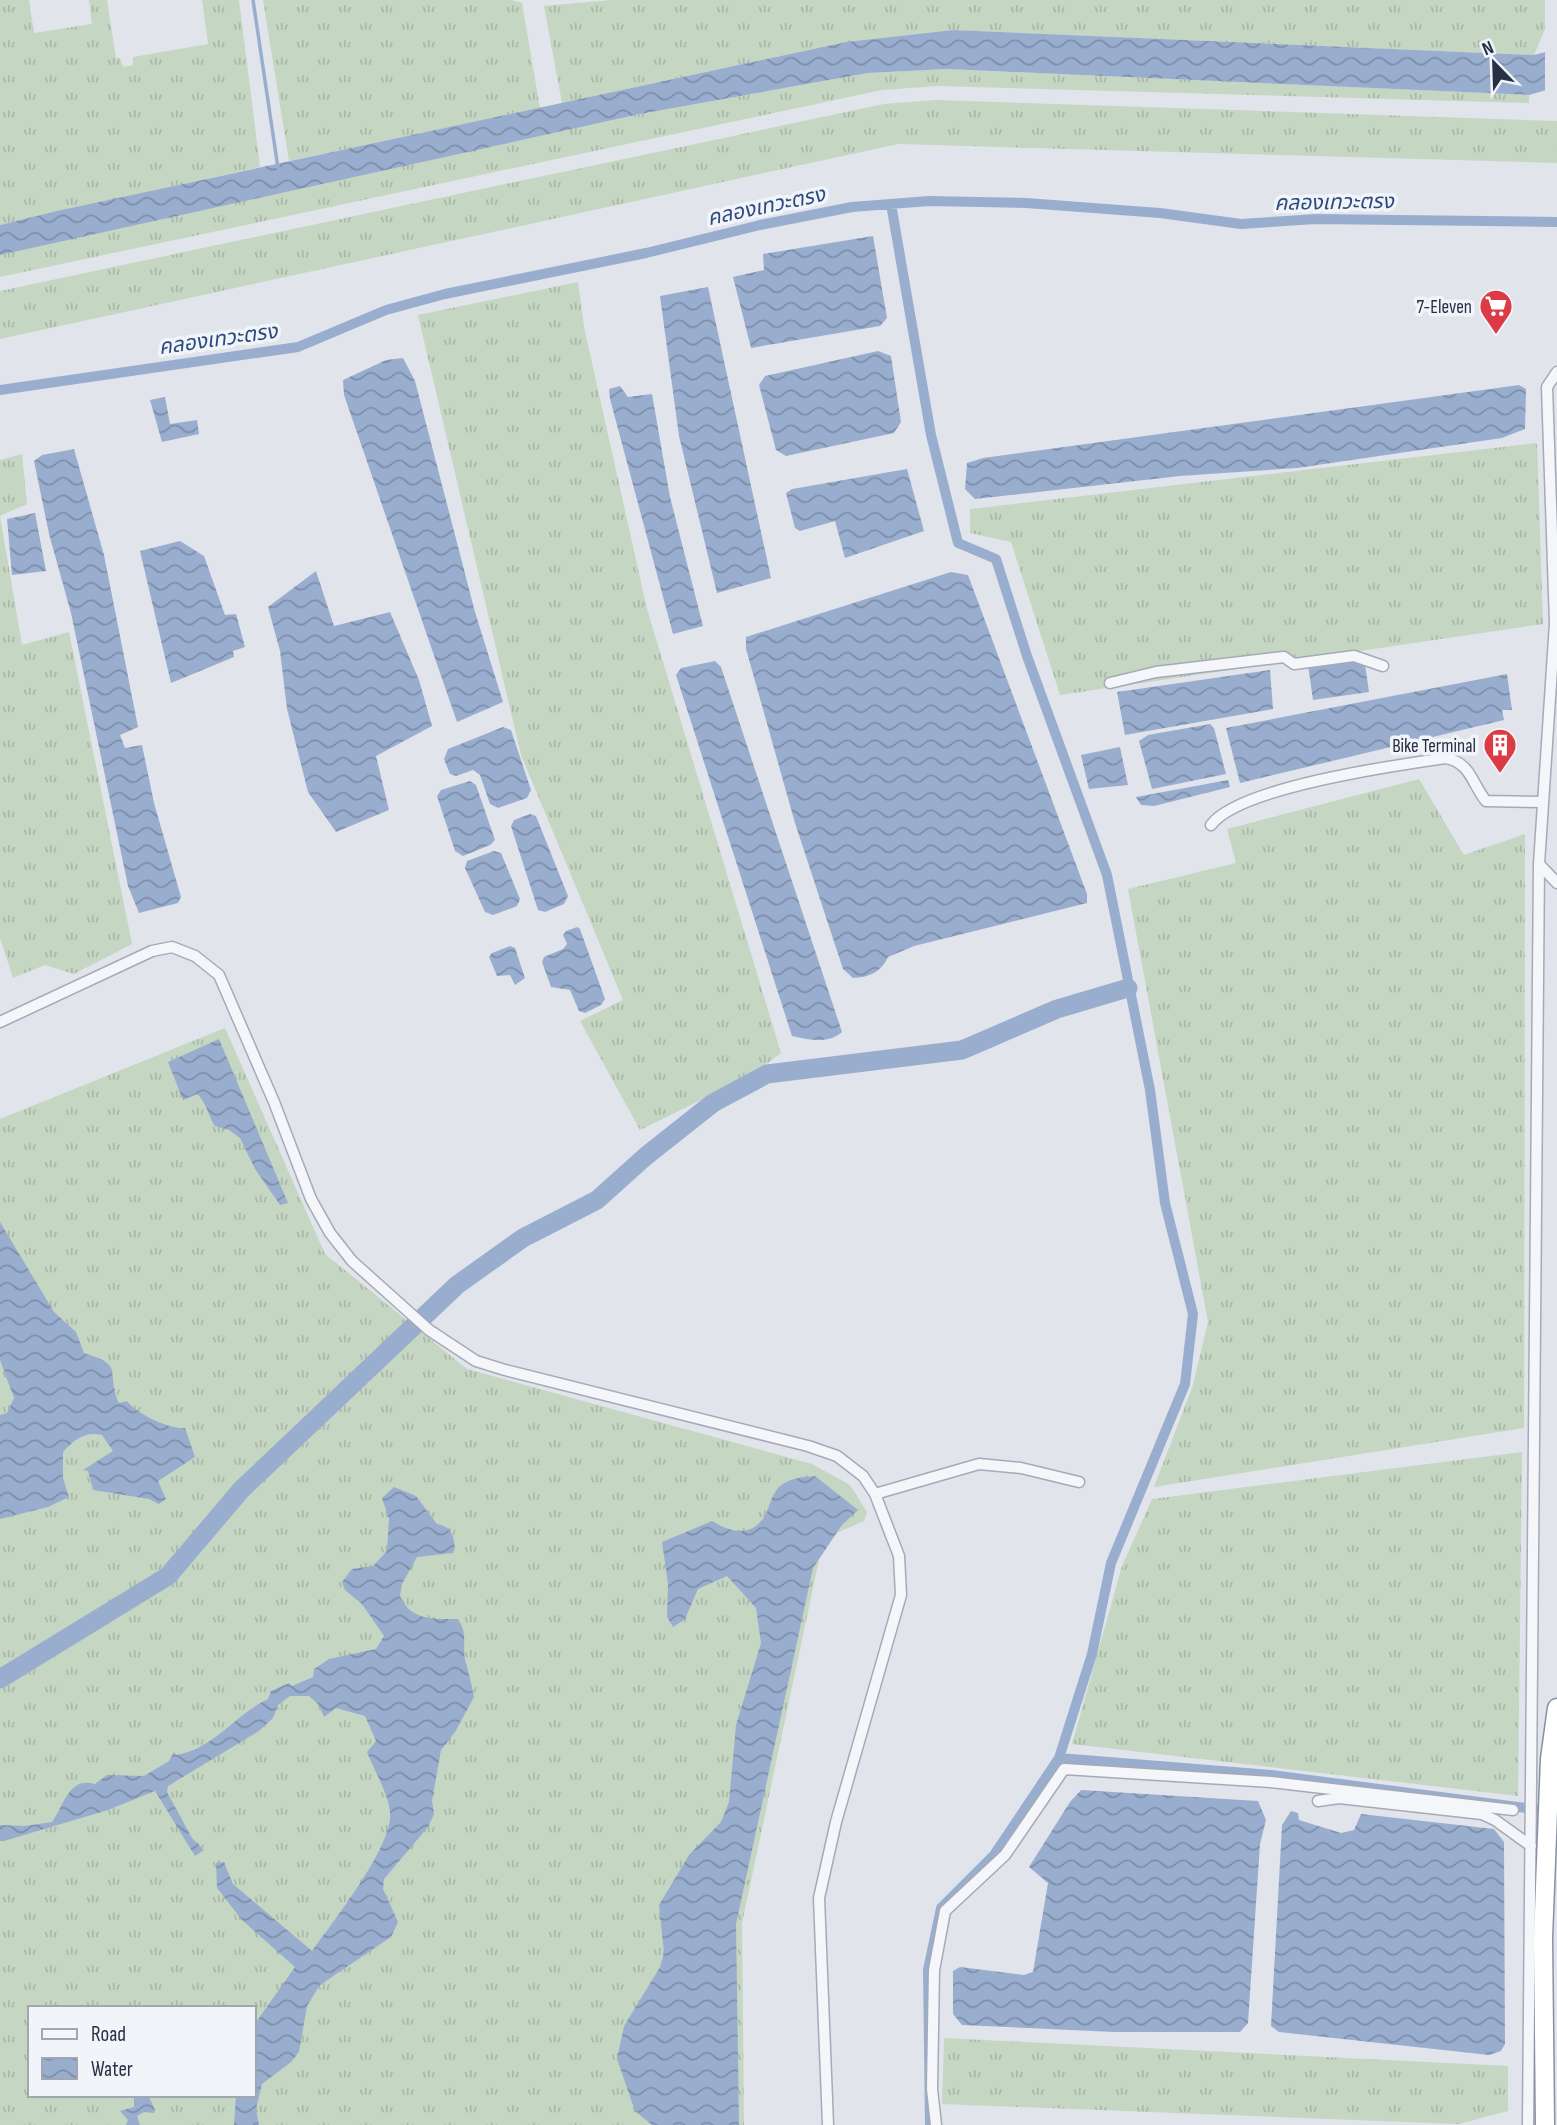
<svg xmlns="http://www.w3.org/2000/svg" width="1557" height="2125" font-family="'Sofia Sans Condensed','Noto Sans Thai',sans-serif">
  <style>
    .grass { fill: url(#grass-tufts); fill-rule: evenodd }
    .pitch { fill: #c5d6c2 }
    .water { fill: url(#water-waves) }
    .pier { fill: #e1e4eb }
    .lines { fill: none; stroke-linecap: round; stroke-linejoin: round }
    .stream { stroke: #99aecf; stroke-width: 3.5 }
    .canal { stroke: #99aecf; stroke-width: 10 }
    .river { stroke: #99aecf; stroke-width: 19 }
    .minor-casing { stroke: #a6aab6; stroke-width: 13 }
    .motorway-casing { stroke: #8790a4; stroke-width: 21 }
    .minor { stroke: #f5f6f9; stroke-width: 10 }
    .motorway { stroke: #fff; stroke-width: 18 }
    .labels { text-anchor: middle; stroke-width: 7; stroke-linejoin: round; paint-order: stroke }
    .poi-label { font-size: 19px; fill: #283045; stroke: #f1f4f8; text-anchor: end }
    .water-label { font-size: 21px; font-style: italic; fill: #2d4a7e; stroke: #f1f4f8 }
  </style>
  <defs>
    <pattern id="grass-tufts" width="24" height="20" patternUnits="userSpaceOnUse" patternTransform="scale(1.75)"><rect width="24" height="20" fill="#c5d6c2"/><path d="M3 7l-1-3M5 7V3M7 7l1-3M15 17l-1-3M17 17v-4M19 17l1-3" fill="none" stroke="#a9b8a8"/></pattern>
    <pattern id="water-waves" width="16" height="10" patternUnits="userSpaceOnUse" patternTransform="scale(1.75)"><rect width="16" height="10" fill="#99aecf"/><path d="M0 5q4-4 8 0t8 0" fill="none" stroke="#7d8eaa"/></pattern>
  </defs>
  <rect width="100%" height="100%" fill="#e1e4eb"/>
  <path class="grass" d="M0,0H29L34,33L92,24L89,0H107L116,58H120L123,67L133,65V57L208,44L202,0H239L260,167L0,225Z
    M263,0H512L522,3L540,108L289,161Z
    M611,0H1545V29L1534,55L953,30L846,42L562,103L544,6Z
    M947,69L1529,95V103L937,86L882,90L0,277V255L72,238L640,114L868,73Z
    M936,100L1557,121V163L898,144L0,339V291L884,104Z
    M578,282L584,327L647,609L781,1053L752,1075L640,1130L580,1021L623,1000L521,755L418,315Z
    M1537,443L1543,624L1060,695L1011,542L970,533V509Z
    M22,454L27,504L0,516L22,645L69,632L132,944L74,974L45,965L13,978L0,938V460Z
    M1419,779L1464,855L1525,834L1524,1428L1154,1487L1192,1388L1208,1322L1128,889L1236,863L1227,829Z
    M225,1028L325,1254L467,1369L812,1464L850,1485L867,1512L864,1521L832,1535L820,1555L742,1923L744,2125H0V1119ZM30,2008H254V2095H30Z
    M1522,1452L1518,1796L1072,1744L1122,1566L1152,1499Z
    M944,2038L1508,2066V2111L1459,2124L942,2104Z"/>
  <path class="pitch" d="M96,2095H162L175,2125H109Z"/>
  <path class="water" d="M953,30L1534,55L1557,49V87L1529,95L947,69L868,73L640,114L0,255V225L57,211L846,42Z
    M873,236L887,318L880,326L751,348L733,277L764,270L763,254Z
    M708,287L771,578L717,593L679,436L660,296Z
    M878,351L891,356L901,422L894,433L786,456L776,450L759,385L765,376Z
    M403,358L415,381L475,612L503,702L457,722L344,395L343,380L386,360Z
    M1519,385L1526,389L1525,429L1502,438L1297,468L1180,476L975,499L965,489L967,463L983,458Z
    M620,386L628,397L652,394L670,497L703,626L673,634L610,399L609,389Z
    M165,397L170,424L197,420L199,434L162,442L150,400Z
    M74,449L104,555L138,727L120,735L125,748L142,745L154,803L181,897L178,903L139,913L128,886L71,613L49,534L34,461L42,455Z
    M907,469L924,531L845,558L835,521L800,531L795,528L786,493L792,489Z
    M35,513L46,571L12,575L7,519Z
    M180,541L204,556L225,615L236,614L245,647L233,651L234,657L171,683L140,551Z
    M316,571L334,626L390,612L419,680L432,726L376,756L389,810L336,832L308,792L287,709L280,651L268,607Z
    M951,572L968,575L1087,894V903L914,946L888,957C881,972 870,977 853,978L843,969L795,823L746,649V637Z
    M1364,657L1369,692L1313,700L1308,665Z
    M715,661L721,667L842,1032C829,1044 809,1040 792,1036L676,675L681,668Z
    M1270,670L1273,709L1125,735L1117,692Z
    M1507,674L1512,710H1502L1504,720L1240,783L1226,728Z
    M1210,724L1214,728L1226,774L1152,789L1139,741L1148,735Z
    M503,727L511,730L531,790L527,798L498,808L490,804L480,775L473,770L456,776L450,774L444,759L448,749Z
    M1120,747L1128,785L1089,789L1081,755Z
    M1228,780L1230,787L1154,806L1141,805L1136,797Z
    M470,781L476,785L495,840L490,845L463,856L455,851L437,796L441,790Z
    M530,814L536,816L568,896L564,904L545,912L538,910L511,826L514,820Z
    M494,851L501,853L520,899L517,906L493,915L485,912L465,868L467,861Z
    M577,927L580,929L605,999L601,1005L585,1013L579,1011L570,990L551,987L542,962L544,957L563,949L567,944L563,935L566,931Z
    M510,946L515,948L525,978L515,985L510,975L497,976L489,957L492,953Z
    M219,1039L288,1203L280,1205L255,1169L240,1138L229,1130L215,1126C208,1116 206,1101 197,1094L183,1100L168,1062Z
    M0,1222L54,1312L76,1332L84,1353C126,1366 105,1370 119,1403L127,1401C137,1414 168,1429 185,1428L195,1457L158,1481L166,1499L159,1504L149,1499L93,1490L88,1471L83,1470L113,1451L102,1435C85,1431 74,1440 63,1452V1478L69,1497L48,1507L0,1519V1415L7,1413L14,1398L0,1360Z
    M815,1476L858,1510L842,1525L813,1568L736,1924L739,2125H652L635,2111L617,2059L624,2026L660,1967L664,1953L659,1905L689,1855L721,1822L729,1802L736,1725L761,1643L756,1608L727,1576L698,1589L685,1619L673,1627L667,1617L668,1584L662,1542L712,1521C727,1530 747,1538 761,1521C770,1512 769,1497 779,1487C789,1478 802,1477 815,1476Z
    M394,1487L416,1496L437,1524C452,1527 453,1534 455,1548L453,1553L417,1557L402,1584L400,1596C411,1621 434,1619 458,1619C469,1635 461,1647 466,1663C469,1674 472,1686 474,1697L455,1732L441,1750L432,1801L434,1814L428,1827L384,1879L383,1889L398,1922L391,1937L320,1985L307,2006L299,2052L291,2062L262,2084L256,2109L259,2125H234L236,2095H254V2025L295,1967L242,1920L217,1888L216,1863L224,1862L233,1884L312,1951C332,1923 394,1845 390,1812C388,1793 374,1770 367,1752L376,1741L365,1716L336,1708L324,1717L319,1705L309,1696H290L278,1705L273,1718L259,1731L168,1786L167,1792L192,1838L204,1850L195,1856L155,1791L108,1810L4,1841H0V1825L25,1826L52,1822C64,1805 69,1776 95,1784L107,1775L144,1776L169,1761L174,1752L176,1755C212,1750 236,1714 268,1699L271,1691L289,1683L292,1686L313,1677L314,1669L329,1659L376,1649L384,1636L362,1604L345,1590L342,1582L352,1569L373,1566L387,1551L389,1519L382,1498Z
    M1081,1790L1258,1801L1266,1820L1260,1844L1248,2023L1240,2032H1114L962,2025L953,2014V1971L960,1967L1024,1975L1033,1972L1048,1883L1029,1867L1070,1802Z
    M1291,1811L1298,1813L1299,1820L1341,1833L1354,1830L1361,1814L1494,1829L1504,1842L1505,2044L1501,2051L1489,2055L1279,2032L1271,2026L1282,1825Z
    M134,2095H148L155,2110L154,2113L144,2112L137,2116L140,2125H126L128,2120L120,2111L134,2107Z"/>
  <path class="pier" d="M1557,46V90L1545,95V49Z"/>
  <g class="lines">
    <path class="stream" d="M253,0L278,168"/>
    <path class="canal" d="M891,204L931,435L958,543L996,559L1027,656L1107,875L1150,1090L1165,1203L1193,1314L1185,1384L1111,1563L1092,1654L1059,1758L994,1855L941,1908L928,1970L930,2125
      M0,390L298,347L386,310L445,294L646,253L760,225L852,207L929,201L1026,203L1160,213L1241,224L1316,219L1557,222
      M1059,1758L1271,1775L1557,1812"/>
    <path class="river" d="M0,1679L168,1576L241,1490L457,1285L523,1238L597,1200L646,1156L713,1103L767,1074L962,1050L1057,1009L1128,988"/>
    <defs>
      <path id="minor" d="M1557,372L1547,387L1555,623L1539,864L1557,883
        M1110,683L1156,672L1284,657L1294,664L1354,656L1383,666
        M1211,825C1239,787 1397,765 1446,758C1471,763 1472,784 1486,801L1542,802
        M0,1022L152,951L172,947L195,956L219,975L274,1102L311,1199L330,1233L352,1261L429,1330L476,1361L505,1370L808,1446L837,1456L863,1476L875,1494L899,1556L901,1595L836,1822L819,1898L828,2125
        M875,1494L979,1464L1021,1468L1079,1482
        M1318,1801L1339,1798L1482,1814L1495,1820L1531,1846
        M936,2125L932,2089L934,1970L945,1911L1005,1855L1064,1769L1271,1782L1513,1810
        M1528,2125L1539,864"/>
      <path id="motorway" d="M1545,2125L1543,1938L1550,1759L1557,1708"/>
    </defs>
    <use href="#minor" class="minor-casing"/>
    <use href="#motorway" class="motorway-casing"/>
    <use href="#minor" class="minor"/>
    <use href="#motorway" class="motorway"/>
  </g>
  <defs>
    <symbol id="supermarket-pin" viewBox="-11 -11 22 30"><path d="M0 17L-7.5 6A9.5 9.5 0 1 1 7.5 6Z" fill="#dc3b45" stroke="#f1f4f8"/><path d="M-6-5.5h2.5l.6 2H6L4.5 2H-2.5L-4.4-4H-6ZM-1.5 3.2a1.3 1.3 0 1 0 .1 0ZM3 3.2a1.3 1.3 0 1 0 .1 0Z" fill="#fff"/></symbol>
    <symbol id="building-pin" viewBox="-11 -11 22 30"><path d="M0 17L-7.5 6A9.5 9.5 0 1 1 7.5 6Z" fill="#dc3b45" stroke="#f1f4f8"/><path d="M-4-6H4V6H1V3H-1V6H-4ZM-2.5-4.3h1.7v1.8h-1.7ZM.8-4.3h1.7v1.8H.8ZM-2.5-1h1.7V.8h-1.7ZM.8-1h1.7V.8H.8Z" fill="#fff"/></symbol>
  </defs>
  <g fill-rule="evenodd">
    <use href="#supermarket-pin" x="1477" y="287" width="38" height="52"/>
    <use href="#building-pin" x="1481" y="726" width="38" height="52"/>
  </g>
  <g class="labels">
    <g class="poi-label">
      <text x="1472" y="313">7-Eleven</text>
      <text x="1476" y="752">Bike Terminal</text>
    </g>
    <g class="water-label">
      <text transform="translate(1334 202) rotate(-1)" y="7">คลองเทวะตรง</text>
      <text transform="translate(766 206) rotate(-12)" y="7">คลองเทวะตรง</text>
      <text transform="translate(218 339) rotate(-8)" y="7">คลองเทวะตรง</text>
    </g>
  </g>
  <rect x="28" y="2006" width="228" height="91" fill="#f1f4f8" stroke="#a1a6b0" stroke-width="2"/>
  <rect x="42" y="2029" width="35" height="10" fill="#f5f6f9" stroke="#a1a6b0" stroke-width="2"/>
  <text x="91" y="2041" font-size="21" fill="#283045">Road</text>
  <rect x="42" y="2058" width="35" height="21" fill="url(#water-waves)" stroke="#a1a6b0" stroke-width="2"/>
  <text x="91" y="2076" font-size="21" fill="#283045">Water</text>
  <g transform="translate(1494 63) rotate(337)" stroke="#f1f4f8" stroke-width="5" paint-order="stroke">
  <path d="M0-5L12 26L0 18L-12 26Z" fill="#283045"/>
  <text y="-10" font-size="19" font-weight="bold" text-anchor="middle" fill="#283045">N</text>
  </g>
</svg>
